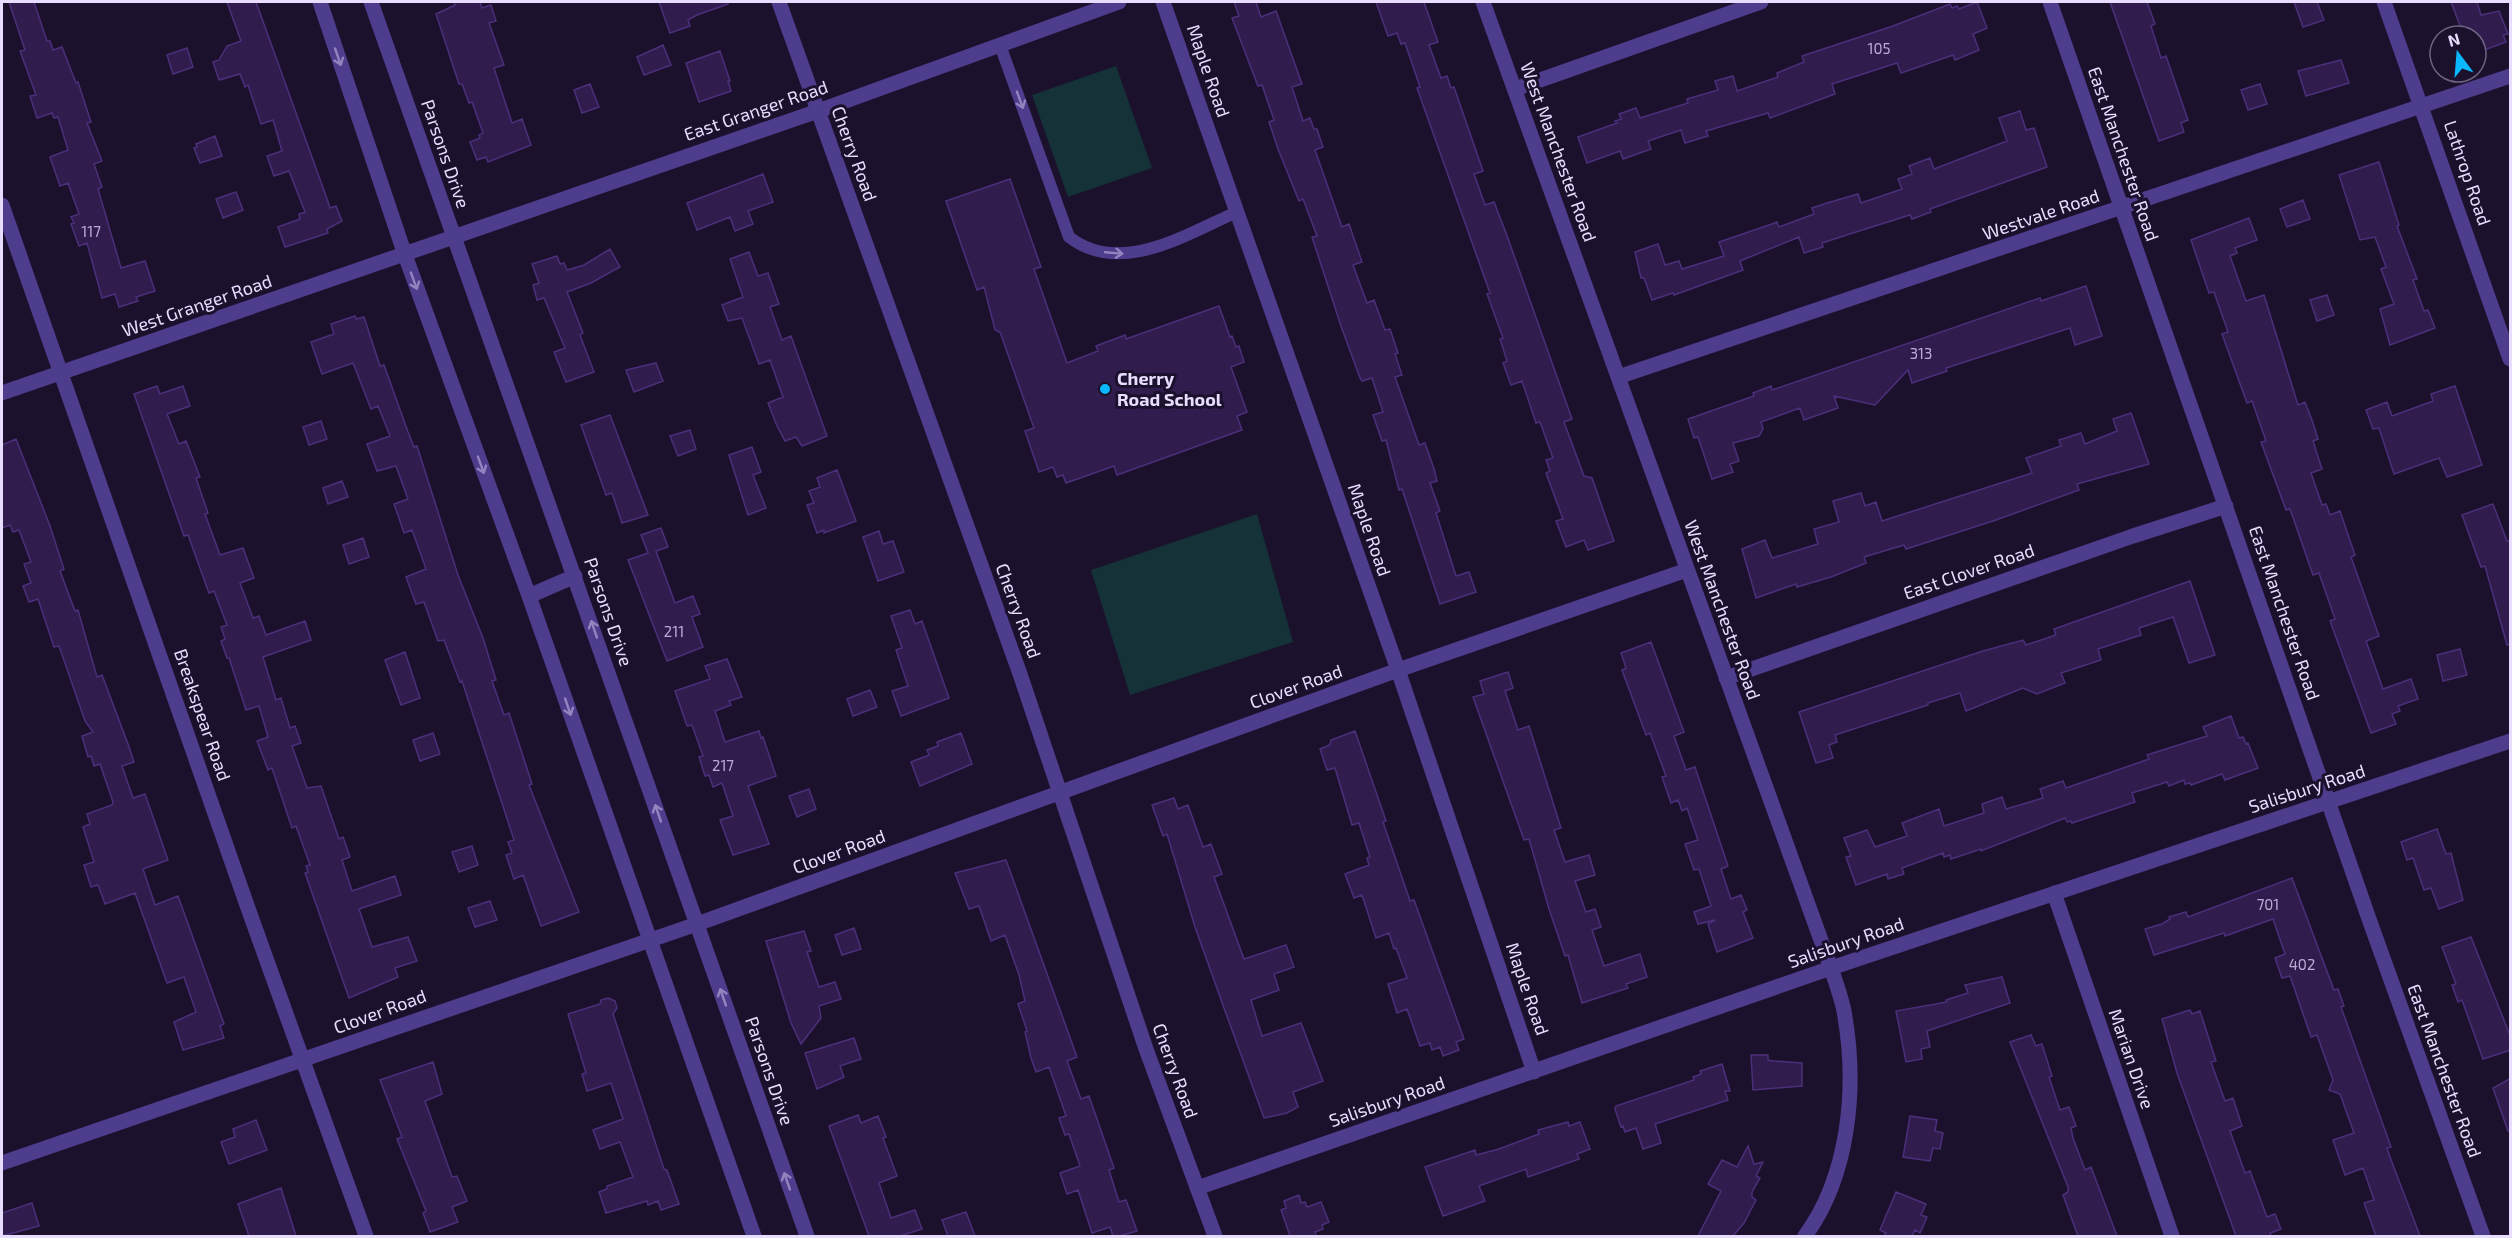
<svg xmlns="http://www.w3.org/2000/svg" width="2512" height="1238" font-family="'Exo 2',sans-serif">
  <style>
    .green { fill: #143237 }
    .building { fill: #301d4e; stroke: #4c2f7a; stroke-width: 1.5 }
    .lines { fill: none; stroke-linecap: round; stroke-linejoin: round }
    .service { stroke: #4e3c8c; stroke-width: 12 }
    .minor { stroke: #4e3c8c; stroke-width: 15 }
    .oneway { stroke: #9384c0 }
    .poi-dot { fill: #09b8ff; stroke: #1b112d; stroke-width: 2 }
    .labels { text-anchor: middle; stroke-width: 6; stroke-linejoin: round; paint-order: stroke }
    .number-label { font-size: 15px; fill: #baadd3 }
    .street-label { font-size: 18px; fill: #e8ddff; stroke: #1b112d }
    .poi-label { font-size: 18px; font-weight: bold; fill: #e8ddff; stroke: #1b112d; text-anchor: start }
  </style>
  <rect width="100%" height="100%" fill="#1b112d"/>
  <path class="green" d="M1116,66L1152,168L1068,197L1032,95Z
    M1257,514L1293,642L1130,695L1091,570Z"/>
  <path class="building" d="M9,2H34L47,41H50L53,50L62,47L76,83L78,82L91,122L87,123L102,161L94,164L102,187L98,189L121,268L145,261L155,291L136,297L138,301L119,307L115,294L102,298L87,243L79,246L71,224L74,223L71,217L79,214L68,183L60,186L50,157L68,150L58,117L54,118L52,113L37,118L30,96L36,95L20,51L25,50Z
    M227,2H256L326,196L330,208L336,206L342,221L327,229L328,233L285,247L278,227L300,219L299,214L305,212L289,171L274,176L267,156L282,151L273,120L261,124L248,85L245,87L240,74L219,80L213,62L219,60L227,46L241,41Z
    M454,2H480L482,8L491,5L496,21L489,23L504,65L494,68L512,123L522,119L531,145L488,162L486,157L477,160L470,142L480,138L479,135L483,133L472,102L469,103L462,84H459L436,14L455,5Z
    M659,2H727L728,4L697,15L688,20L690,26L670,33Z
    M1234,2H1256L1261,17L1276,11L1302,84L1292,87L1303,121L1310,118L1314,129H1317L1323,147L1315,150L1342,227L1349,224L1362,262L1353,265L1367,303L1374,300L1385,330L1390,329L1398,353L1395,354L1402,375L1395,377L1418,442L1419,445L1425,443L1434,469L1437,481L1430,483L1440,511L1436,513L1456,576L1469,572L1476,592L1440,604L1402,489L1399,490L1386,440L1382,441L1373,415L1383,412L1372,378L1362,381L1360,378L1341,326L1312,237L1317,236L1303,199L1299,201L1278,149L1269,122L1274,120L1262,85L1258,86L1232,18L1239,16Z
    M1376,2H1424L1438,42L1429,45L1441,78L1447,76L1451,88L1454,87L1483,171L1474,174L1485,205L1494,202L1506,233L1572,419L1564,422L1584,476L1592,478L1614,541L1588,550L1584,540L1566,547L1556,521L1563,519L1546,473L1550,471L1546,460L1553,458L1540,422L1536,423L1522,381L1511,385L1503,363L1507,361L1500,339L1503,338L1487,294L1490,293L1417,88L1420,87L1405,43L1401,44L1397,33L1388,36Z
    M1977,2L1987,28L1973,34L1979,50L1955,60L1953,55L1901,73L1897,63L1832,84L1835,94L1770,118L1768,113L1706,131L1708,136L1685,143L1681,130L1648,141L1651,149L1623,159L1620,151L1587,163L1578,137L1617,123L1615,121L1621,119L1619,114L1636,108L1640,118L1688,103L1687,99L1718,90L1715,81L1733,76L1737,91L1778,77L1777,73L1804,62L1802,56L1893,26L1950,4L1952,8L1957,6L1959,9Z
    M2110,2H2147L2155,24L2151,26L2161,58L2166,56L2188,120L2181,123L2184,132L2159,141Z
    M2294,2H2317L2324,20L2303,27Z
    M2451,2H2477L2481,15L2499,11L2508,34L2503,35L2506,42L2476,53V36H2464Z
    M663,45L671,65L644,75L637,57Z
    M187,48L193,67L173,74L167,55Z
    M720,51L730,81H728L731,91L699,102L686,63Z
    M2341,60L2349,83L2306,96L2298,71Z
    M590,84L599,107L582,113L574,90Z
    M2260,84L2267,104L2248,110L2241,90Z
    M2020,111L2026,130L2034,128L2047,167L1930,209L1931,212L1912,219L1910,215L1856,232L1822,243L1823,247L1804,253L1799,237L1740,261L1743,270L1674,295L1673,293L1652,300L1644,278H1641L1635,252L1658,244L1665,265L1679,261L1682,269L1724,256L1719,242L1772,224L1777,222L1779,227L1814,214L1812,208L1827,203L1858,194L1861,203L1902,189L1898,179L1912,174L1909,166L1930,158L1934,169L2007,141L1999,118Z
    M215,136L222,156L200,163L194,148L197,147L196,144Z
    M2379,162L2399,225L2397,226L2417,279L2413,280L2424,311L2428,310L2435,328L2390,345L2380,309L2394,304L2381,269L2386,267L2375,237L2360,240L2339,175Z
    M763,174L773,202L748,211L753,224L735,231L730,217L697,230L687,203Z
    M1010,179L1041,267L1034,269L1067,363L1098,351L1096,346L1125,335L1126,339L1219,306L1230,337L1232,336L1236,347L1239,346L1244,362L1231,367L1247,412L1237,416L1242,430L1117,475L1114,466L1066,483L1063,475L1057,477L1053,467L1039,472L1025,431L1034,428L1000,332L995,330L984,287L977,290L946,201Z
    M236,192L243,210L223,218L216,199Z
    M2303,200L2310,219L2287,227L2280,209Z
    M2249,218L2257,240L2235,248L2237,253L2230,256L2246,301L2264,295L2298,405L2305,402L2313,423L2318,439L2313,441L2322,469L2311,473L2322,505L2326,504L2330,515L2340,511L2355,555L2351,557L2379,636L2366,641L2383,689L2411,679L2418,699L2398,706L2400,711L2392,714L2396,724L2371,733L2330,621L2335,619L2319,573L2313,575L2290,509L2286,510L2261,442L2266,441L2252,401L2247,403L2222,334L2228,332L2214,292L2209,293L2191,240Z
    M610,249L620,267L591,283L567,292L583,333L580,335L594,372L566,382L554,352L565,348L544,298L537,300L533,285L539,283L532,264L557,256L560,264L564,263L567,270L584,265Z
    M749,252L758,276L768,273L779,304L770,307L782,340L791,336L827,436L802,446L796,437L785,441L777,426L768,403L783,397L770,360L759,364L742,318L728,321L722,305L743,297L730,259Z
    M2086,286L2102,336L2075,345L2070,328L1946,368L1947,371L1912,383L1908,370L1875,405L1834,396L1838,408L1804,420L1800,408L1761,422L1763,429L1759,436L1733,443L1739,461L1730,464L1733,472L1712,479L1698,437L1694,438L1688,419L1754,396L1753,393L1771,386L1772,390L2040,298L2041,301Z
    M2327,295L2334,315L2317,321L2310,300Z
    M355,316L356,319L364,317L380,366L384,365L408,432L414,447L417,446L458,575L483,638L496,680L492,681L504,715L509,713L532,784L529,785L579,912L541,926L523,875L514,879L506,855L512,853L508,842L514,840L462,681L460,682L444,640L438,641L424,602L416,604L406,577L426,569L412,530L404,533L394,504L408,499L396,466L377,471L367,444L390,436L378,406L371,409L353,363L322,374L311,342L334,334L331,324Z
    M656,363L663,381L634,392L626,370Z
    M157,386L160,394L183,386L190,406L167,414L179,444L186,441L200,477L196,478L208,513L205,514L220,555L243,548L254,578L240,583L253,618L259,616L266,635L305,621L311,640L263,657L276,700L281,698L290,728L295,726L301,743L292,746L307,788L321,786L339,839L343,837L350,857L342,860L352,891L395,876L401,895L359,909L372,947L408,937L417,961L395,968L398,977L349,998L305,873L308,872L306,866L310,865L296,826L292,828L272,768L268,770L257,741L268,737L259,706L246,710L229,658H227L221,641L225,639L221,627L227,625L214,591L209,593L188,535L184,536L134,394Z
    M2455,386L2482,465L2447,477L2439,458L2394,474L2379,428L2373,429L2366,410L2387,402L2392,416L2433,401L2431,394Z
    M2131,413L2149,464L2077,484L2079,490L1996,520L1906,549L1904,545L1864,557L1866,563L1831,577L1797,587L1796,584L1756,598L1742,549L1765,540L1772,558L1818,544L1814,529L1839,522L1833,501L1861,493L1865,506L1876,502L1882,521L2032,473L2026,458L2061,446L2059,440L2081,433L2085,444L2117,431L2113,419Z
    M610,415L648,515L622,523L612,493L606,495L581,425Z
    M321,421L327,439L309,445L303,427Z
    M690,430L696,449L678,456L670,436Z
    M16,439L50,526L64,569L60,571L75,611L78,610L97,677L102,675L128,744L134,762L122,766L133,798L145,794L168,860L143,869L155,905L178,896L224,1024L220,1026L224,1038L183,1050L174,1022L196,1012L184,977L167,983L135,893L105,904L98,885L91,887L84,865L94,862L83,827L90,824L87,814L112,805L113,802L100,764L94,766L91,756L88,757L82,736L93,732L85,721L59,646L54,647L38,599L29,602L23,586L31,583L24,564L31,562L19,530L13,532L10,525L2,528V445Z
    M752,447L761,472L753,475L766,508L748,515L729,455Z
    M837,470L856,521L824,533V530L817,533L807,505L814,503L809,491L820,487L817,478Z
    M342,481L348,497L328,504L323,488Z
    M2493,504L2507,541L2511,540V644L2507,645L2485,566L2481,567L2462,515Z
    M661,528L668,547L656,551L675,603L693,596L700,614L692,617L703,647L667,661L628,560L648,553L641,535Z
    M879,531L883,544L893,541L904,572L878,581L863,537Z
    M363,538L369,557L349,564L343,545Z
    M2190,581L2215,655L2189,663L2173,617L2139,628L2141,635L2098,649L2101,660L2061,673L2065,683L2037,694L2023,688L1966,711L1960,693L1928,703V705L1835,735L1837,742L1829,745L1833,758L1816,763L1799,712L1983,651L2023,640L2026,645L2056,635L2054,629Z
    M910,610L915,624L922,621L949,698L901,716L892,691L908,686L896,650L902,648L891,616Z
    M1651,642L1684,732L1674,736L1686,770L1695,767L1728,866L1721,869L1731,899L1741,895L1747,910L1743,912L1753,938L1717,952L1708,924L1715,920L1698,924L1694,912L1711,906L1699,869L1694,870L1685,844L1698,840L1687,808L1682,811L1678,800L1671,803L1662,777L1666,776L1650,733L1646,735L1622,670L1626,668L1621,653Z
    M2460,649L2467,675L2443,681L2437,655Z
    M405,652L420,698L401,705L385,660Z
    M727,659L742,697L729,701L731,705L715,711L725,742L759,731L761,738L763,737L776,776L748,786L769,844L733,855L720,820L733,816L722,783L713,787L709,775L705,776L699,757L703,756L692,725L687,726L675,691L710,679L705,666Z
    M1508,672L1513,688L1505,691L1518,730L1529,726L1561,828L1554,830L1565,862L1589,855L1595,875L1575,881L1586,912L1595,909L1601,927L1592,930L1604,966L1640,954L1647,977L1626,984L1628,988L1582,1003L1568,955L1565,956L1549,909L1529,839L1524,840L1473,697L1484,694L1480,681Z
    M870,690L877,707L853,716L847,699Z
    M2231,716L2239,738L2243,737L2246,744L2248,743L2258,768L2225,780L2222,774L2191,785L2190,783L2185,784L2184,780L2169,786L2167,782L2132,793L2135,802L2072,823L2071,821L2067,822L2065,818L1981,851V849L1951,859L1950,855L1944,857L1943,853L1902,868L1904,874L1888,879L1887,874L1856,885L1846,857L1851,856L1844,838L1867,830L1875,847L1907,836L1902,823L1939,809L1944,826L1984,813L1982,804L2002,797L2006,809L2043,798L2040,789L2063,781L2066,788L2149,759L2147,755L2207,736L2203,727Z
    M1355,731L1386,821L1383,822L1396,860L1410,901L1414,900L1464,1039L1456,1042L1459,1050L1443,1056L1440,1047L1432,1050L1430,1043L1420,1046L1407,1009L1397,1013L1388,984L1407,978L1396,948L1394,949L1389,933L1376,938L1362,895L1354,898L1345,874L1369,865L1367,858L1370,857L1359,823L1352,825L1335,768L1327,770L1320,749L1330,745L1331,740Z
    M433,733L440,754L420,761L413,740Z
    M961,733L972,764L920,786L911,762L929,755L927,750L938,746L937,742Z
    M809,789L816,809L797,817L789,796Z
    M1174,798L1178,809L1188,805L1203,847L1211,844L1222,874L1214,877L1244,959L1286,945L1294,967L1274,974L1279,990L1251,1000L1262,1036L1301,1023L1323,1081L1293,1092L1298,1107L1287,1113L1264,1118L1224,1008L1195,927L1167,834L1163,836L1152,805Z
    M2437,829L2446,854L2451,853L2463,900L2439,909L2431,888L2424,890L2413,858L2407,860L2401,842Z
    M472,846L478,865L459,872L452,852Z
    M1006,860L1077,1057L1067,1061L1081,1099L1089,1096L1114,1168L1109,1170L1119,1202L1126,1200L1137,1231L1119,1236H1113L1110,1227L1092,1233L1078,1190L1067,1194L1060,1173L1080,1166L1069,1134L1065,1135L1059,1118L1066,1116L1049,1067L1036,1072L1031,1058L1025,1032L1027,1031L1018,1004L1025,1001L1019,975L1005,935L991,941L979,906L969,909L955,873Z
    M2292,878L2334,990L2338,989L2344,1006L2341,1007L2391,1147L2387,1148L2390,1157L2420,1236H2376L2364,1203L2374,1200L2363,1168L2345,1175L2333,1140L2354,1133L2340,1094L2329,1090L2333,1080L2317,1035L2311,1037L2290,976L2282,978L2275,958L2285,954L2273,919L2225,936L2224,933L2154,955L2145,929L2162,924L2170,919L2169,917L2186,912L2188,917Z
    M490,901L497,920L475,927L468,908Z
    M854,928L861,949L842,955L835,935Z
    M804,931L811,951L807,952L819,987L835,982L841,999L819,1006L821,1018L801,1044L791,1023L766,941Z
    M2471,937L2511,1038V1050L2483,1059L2462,1000L2458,1002L2452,985L2456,984L2442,947Z
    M2002,977L2010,1003L1927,1031L1930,1047L1921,1049L1922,1059L1906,1062L1896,1011L1947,1002L1946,1000L1968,993L1965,985Z
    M608,998L615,1001L617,1008L613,1014L664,1169L667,1170L679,1204L661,1210L658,1201L648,1205L647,1201L606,1213L599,1192L607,1189V1186L633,1177L620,1142L600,1149L593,1130L623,1119L611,1083L587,1091L582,1074L586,1073L568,1014L600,1004L601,1000Z
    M2190,1010L2192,1014L2200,1011L2216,1061L2211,1062L2225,1101L2233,1098L2242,1126L2230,1131L2245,1173L2250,1171L2267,1217L2275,1214L2281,1229L2270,1233L2271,1236H2236L2177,1073L2162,1019Z
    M2031,1035L2036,1046L2042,1044L2052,1076L2049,1077L2060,1110L2069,1107L2076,1126L2071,1128L2073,1138L2085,1170L2091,1167L2117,1236H2078L2063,1195L2068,1192V1187L2010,1042Z
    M854,1038L861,1059L840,1066L844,1077L817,1089L805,1053Z
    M1751,1055H1768V1060L1773,1061L1802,1063V1086L1753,1090Z
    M433,1062L442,1094L425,1101L452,1177L457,1176L467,1201L452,1207L458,1222L430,1232L423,1213L426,1211L397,1139L402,1137L380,1080Z
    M1722,1064L1730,1091H1725L1728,1100L1655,1124L1661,1143L1643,1149L1636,1128L1625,1132L1623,1126L1621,1127L1615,1109L1616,1106L1694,1080L1693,1077L1701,1074L1700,1071Z
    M2511,1078V1130L2508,1131L2493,1088Z
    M858,1115L861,1123L878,1116L886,1137L883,1138L897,1176L879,1183L891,1218L915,1210L922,1229L900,1236H869L829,1126Z
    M1910,1116L1937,1120L1935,1131L1943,1133L1940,1149L1933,1148L1930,1161L1903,1157Z
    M256,1120L267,1150L229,1164L221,1142L235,1137L233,1129Z
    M1568,1122L1569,1126L1580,1122L1590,1149L1577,1154L1579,1159L1528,1177L1526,1169L1479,1186L1485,1201L1443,1216L1425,1167L1475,1150L1476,1155L1499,1149L1539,1134L1538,1130Z
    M1748,1146L1754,1164L1763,1162L1756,1176L1760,1178L1752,1192V1197L1756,1200L1744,1223L1733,1236H1698L1721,1191L1708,1184L1718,1167L1722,1160L1737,1167Z
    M281,1188L296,1236H249L238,1204Z
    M1896,1192L1926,1204L1921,1215L1927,1217L1920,1233L1915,1230L1912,1236H1884L1886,1233L1880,1230Z
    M1299,1195L1301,1203L1305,1202L1307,1207L1321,1202L1329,1222L1322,1225L1323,1229L1315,1232L1316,1236H1290L1281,1210L1286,1208L1284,1201Z
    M32,1203L39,1226L2,1236V1213Z
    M966,1212L975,1236H948L942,1220Z"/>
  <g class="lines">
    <path class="service" d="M1000,45L1069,237C1121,277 1186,234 1237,212"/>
    <path class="minor" d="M320,2L405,255L529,596L754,1236
      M371,2L807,1236
      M779,2L1020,674L1146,1049L1215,1236
      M1163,2L1398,670L1534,1072
      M1483,2L1831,968C1836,984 1843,1001 1845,1017C1857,1089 1849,1176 1805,1236
      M2050,2L2369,919L2483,1236
      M2384,2L2510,359
      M1515,89L1761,2
      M2,205L249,911L366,1236
      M1618,377L2510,76
      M2,393L818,111L1119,2
      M529,596L575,576
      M1726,678L2133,536L2226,506
      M2054,893L2172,1236
      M2,1163L697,924L1398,670L1687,570
      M1197,1188L1831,968L2510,741"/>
  </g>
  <defs><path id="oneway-shaft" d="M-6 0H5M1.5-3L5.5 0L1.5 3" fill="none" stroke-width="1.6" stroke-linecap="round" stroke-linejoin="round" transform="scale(1.5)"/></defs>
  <g class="oneway">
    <use href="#oneway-shaft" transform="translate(338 57) rotate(71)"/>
    <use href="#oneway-shaft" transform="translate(1020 100) rotate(70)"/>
    <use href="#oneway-shaft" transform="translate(1114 253) rotate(5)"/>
    <use href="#oneway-shaft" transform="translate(414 281) rotate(70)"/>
    <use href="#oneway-shaft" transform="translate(481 465) rotate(70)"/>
    <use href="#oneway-shaft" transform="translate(594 629) rotate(-109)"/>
    <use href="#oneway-shaft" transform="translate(568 707) rotate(71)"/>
    <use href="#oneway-shaft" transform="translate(658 813) rotate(-109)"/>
    <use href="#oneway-shaft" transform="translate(723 997) rotate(-109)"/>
    <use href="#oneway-shaft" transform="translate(787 1181) rotate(-109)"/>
  </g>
  <circle class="poi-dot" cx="1105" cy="389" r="6"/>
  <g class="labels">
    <g class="number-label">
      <text x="1879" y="54">105</text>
      <text x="91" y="237">117</text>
      <text x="1921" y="359">313</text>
      <text x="674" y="637">211</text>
      <text x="723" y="771">217</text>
      <text x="2268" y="910">701</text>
      <text x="2302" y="970">402</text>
    </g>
    <g class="street-label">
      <text transform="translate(1208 71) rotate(71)" y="6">Maple Road</text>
      <text transform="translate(756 111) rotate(-19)" y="6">East Granger Road</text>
      <text transform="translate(1558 152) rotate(70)" y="6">West Manchester Road</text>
      <text transform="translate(445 154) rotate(71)" y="6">Parsons Drive</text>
      <text transform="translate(854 154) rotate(70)" y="6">Cherry Road</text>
      <text transform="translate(2123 154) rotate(71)" y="6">East Manchester Road</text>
      <text transform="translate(2467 173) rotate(71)" y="6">Lathrop Road</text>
      <text transform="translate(2041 215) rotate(-19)" y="6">Westvale Road</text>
      <text transform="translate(197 306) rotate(-19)" y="6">West Granger Road</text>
      <text transform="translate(1369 530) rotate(71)" y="6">Maple Road</text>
      <text transform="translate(1969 572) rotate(-19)" y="6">East Clover Road</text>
      <text transform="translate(1722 610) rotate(70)" y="6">West Manchester Road</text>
      <text transform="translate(1018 611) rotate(70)" y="6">Cherry Road</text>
      <text transform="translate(608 612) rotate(71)" y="6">Parsons Drive</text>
      <text transform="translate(2284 613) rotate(71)" y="6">East Manchester Road</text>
      <text transform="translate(1296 687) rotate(-20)" y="6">Clover Road</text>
      <text transform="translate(202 715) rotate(71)" y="6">Breakspear Road</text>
      <text transform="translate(2307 789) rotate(-18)" y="6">Salisbury Road</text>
      <text transform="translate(839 852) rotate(-20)" y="6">Clover Road</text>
      <text transform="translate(1846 943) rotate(-19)" y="6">Salisbury Road</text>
      <text transform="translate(1527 989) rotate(71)" y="6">Maple Road</text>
      <text transform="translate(380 1012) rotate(-20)" y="6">Clover Road</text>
      <text transform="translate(2131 1059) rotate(71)" y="6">Marian Drive</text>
      <text transform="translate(769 1071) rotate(71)" y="6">Parsons Drive</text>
      <text transform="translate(1175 1071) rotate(70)" y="6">Cherry Road</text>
      <text transform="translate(2444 1071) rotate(70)" y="6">East Manchester Road</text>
      <text transform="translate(1387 1102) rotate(-19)" y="6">Salisbury Road</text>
    </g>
    <g class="poi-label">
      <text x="1117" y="385">Cherry<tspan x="1117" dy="21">Road School</tspan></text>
    </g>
  </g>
  <rect width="2512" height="1238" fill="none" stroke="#e8ddff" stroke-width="6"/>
  <g transform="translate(2458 54) rotate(344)"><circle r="28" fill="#1b112d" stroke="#6d6381" stroke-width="1.5"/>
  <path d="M0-4.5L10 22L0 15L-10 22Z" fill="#09b8ff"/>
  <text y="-9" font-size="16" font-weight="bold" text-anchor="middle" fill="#e8ddff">N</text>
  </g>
</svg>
